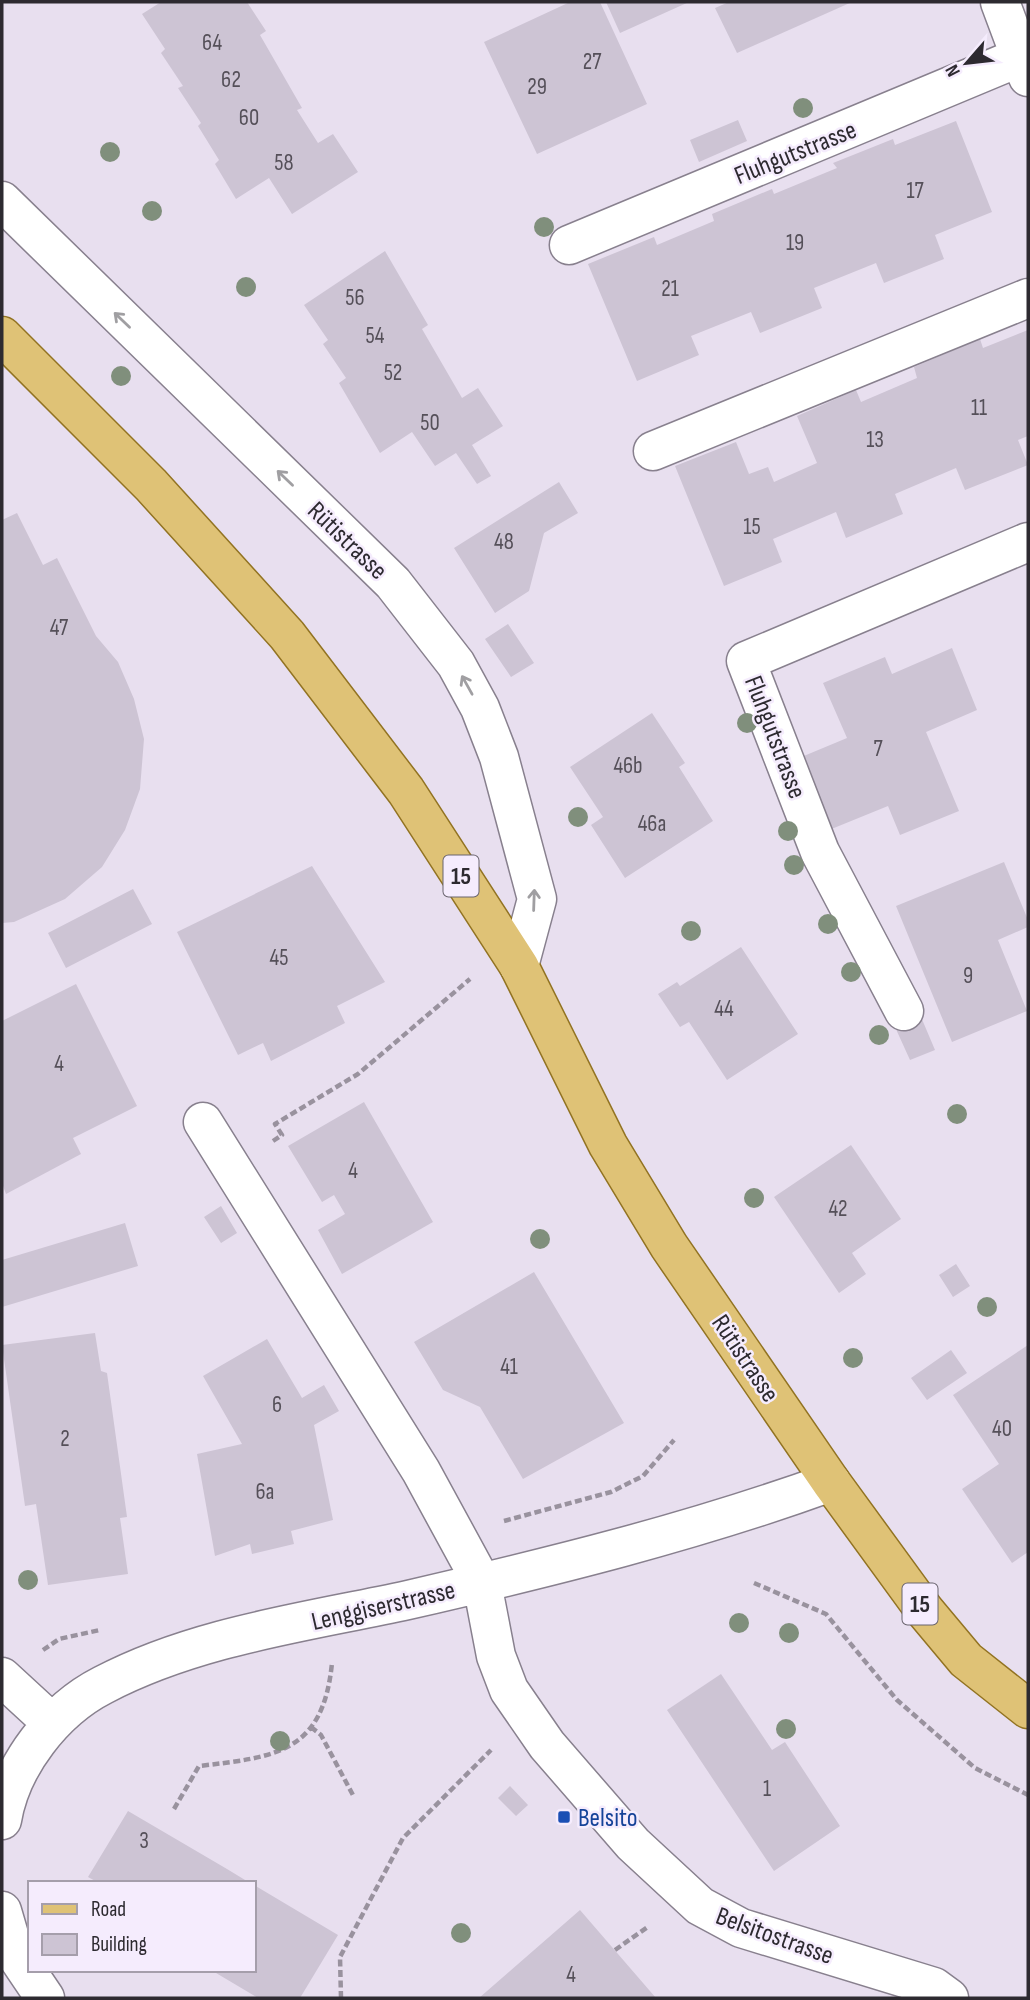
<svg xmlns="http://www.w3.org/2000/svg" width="1030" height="2000" font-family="'Sofia Sans Condensed',sans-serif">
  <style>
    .building { fill: #cdc4d4 }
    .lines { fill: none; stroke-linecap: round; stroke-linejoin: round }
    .minor-casing { stroke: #88808e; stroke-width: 41 }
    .major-casing { stroke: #927322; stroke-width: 41 }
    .path { stroke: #99929e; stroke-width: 4.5; stroke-dasharray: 7 3.5; stroke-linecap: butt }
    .minor { stroke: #fff; stroke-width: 38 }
    .major { stroke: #dfc276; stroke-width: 38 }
    .tree { fill: #808f7c }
    .oneway { stroke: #a09fa2 }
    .transit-dot { fill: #1a4fb4; stroke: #f5ecfd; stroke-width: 2.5 }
    .labels { text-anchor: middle; stroke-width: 5; stroke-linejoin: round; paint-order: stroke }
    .number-label { font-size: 23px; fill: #555059 }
    .shield { fill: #f5ecfd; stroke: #69646e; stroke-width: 2 }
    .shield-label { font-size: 24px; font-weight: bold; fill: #2d2a30 }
    .street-label { font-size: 26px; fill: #2d2a30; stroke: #f5ecfd }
    .transit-label { font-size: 26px; fill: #164399; stroke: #f5ecfd; text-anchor: start }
  </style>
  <rect width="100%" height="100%" fill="#e8dfef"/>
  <path class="building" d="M161,2H247L266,31L260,35L302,108L297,110L318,143L333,134L358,172L292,214L269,178L236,199L215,164L219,160L198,126L201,123L178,88L183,86L161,53L165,49L142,14Z
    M570,2H600L647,104L537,154L484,42Z
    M606,2H689L620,33Z
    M729,2H852L737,53L715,8Z
    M738,120L747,141L699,162L690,140Z
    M956,121L992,212L935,235L944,259L884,283L876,263L814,288L822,308L760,333L751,312L691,336L699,355L637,381L588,264L654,237L657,245L714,221L712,214L772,189L774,194L837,168L833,163L893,139L895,145Z
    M385,251L428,325L422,329L462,398L478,388L503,426L472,445L491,476L477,484L456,453L435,466L412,432L380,453L339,383L346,378L323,344L328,340L304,305Z
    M1028,330V436L1018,440L1028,465L965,490L956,468L895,494L903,514L846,538L836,512L773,539L782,562L724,586L675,466L736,442L749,474L768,467L774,482L817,463L797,416L856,390L861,402L917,378L914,367L980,339L983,348Z
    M559,482L578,513L544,533L529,591L495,613L454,548Z
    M17,513L43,565L57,558L96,636L118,662L134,699L144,739L140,789L125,830L102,867L65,899L14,922L2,923V520Z
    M508,624L534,663L511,677L485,639Z
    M952,648L977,710L926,732L959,811L900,835L888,806L829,830L799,758L847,738L823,683L885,657L892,674Z
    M652,713L685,763L679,767L713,821L625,878L591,825L603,817L570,767Z
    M1004,862L1028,920V927L998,940L1027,1011L952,1042L896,906Z
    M312,866L385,982L337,1006L345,1023L271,1061L263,1043L238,1055L177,932Z
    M133,889L152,924L66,968L48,933Z
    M741,947L798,1034L727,1080L689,1022L680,1027L658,994L677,982L680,986Z
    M76,984L137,1106L73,1138L81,1154L6,1194L2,1183V1021Z
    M921,1017L935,1050L910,1060L895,1027Z
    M364,1102L433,1222L342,1274L318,1230L345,1214L334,1195L322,1202L288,1146Z
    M851,1145L901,1219L852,1253L866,1274L839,1293L774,1197Z
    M221,1206L237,1233L221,1243L204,1217Z
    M125,1223L138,1266L2,1307V1260Z
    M956,1264L970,1286L953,1297L939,1275Z
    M534,1272L624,1423L523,1479L480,1407L443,1390L414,1342Z
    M95,1333L101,1371L107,1373L127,1517L120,1518L128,1574L48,1585L36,1504L25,1506L2,1345Z
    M267,1339L302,1398L324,1385L339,1411L314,1425L333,1520L291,1531L294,1544L252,1554L250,1544L215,1556L197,1454L242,1444L203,1376Z
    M1028,1345V1552L1012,1563L962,1489L999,1464L953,1395Z
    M951,1350L967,1373L927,1400L911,1378Z
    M721,1674L772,1750L785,1742L840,1826L774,1871L667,1710Z
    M510,1786L528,1805L516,1816L498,1798Z
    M128,1811L227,1869L250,1883H99L88,1877Z
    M254,1885L338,1935L300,1998H258L211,1970H254Z
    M580,1910L656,1998H479Z"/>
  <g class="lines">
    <defs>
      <path id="minor" d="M1000,2L1028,77
        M2,201L393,583L456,664L480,708L499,757L537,899L519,966
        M569,245L1020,57
        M653,451L1028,298
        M904,1011L820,852L746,661L1028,542
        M203,1122L421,1471L482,1583L496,1656L509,1690L547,1745L633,1844L700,1906L741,1928L934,1987L949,1998
        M2,1677L52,1723
        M2,1820C11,1765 54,1710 103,1685C196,1636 307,1622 408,1600C551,1567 693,1532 831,1482
        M2,1911L14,1952L45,1998"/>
      <path id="major" d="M2,336L151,485L287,635L406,791L519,966L608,1145L669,1246L831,1482L925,1611L966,1660L1028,1709"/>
    </defs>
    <use href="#minor" class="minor-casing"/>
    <use href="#major" class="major-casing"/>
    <path class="path" d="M273,1141L282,1135L275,1124L358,1074L470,979
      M504,1521L611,1492L643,1476L674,1440
      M754,1583L826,1614L897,1700L975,1768L1028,1795
      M43,1650L59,1639L100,1630
      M311,1727L321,1735L354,1797
      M174,1809L199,1766C276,1757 323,1753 332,1663
      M615,1950L649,1926
      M341,1998L340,1957L403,1838L491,1750"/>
    <use href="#minor" class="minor"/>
    <use href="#major" class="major"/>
  </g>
  <g class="tree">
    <circle cx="803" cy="108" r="10"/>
    <circle cx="110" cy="152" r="10"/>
    <circle cx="152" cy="211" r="10"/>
    <circle cx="544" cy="227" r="10"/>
    <circle cx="246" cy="287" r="10"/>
    <circle cx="121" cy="376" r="10"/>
    <circle cx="747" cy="723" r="10"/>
    <circle cx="578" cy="817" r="10"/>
    <circle cx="788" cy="831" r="10"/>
    <circle cx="794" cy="865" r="10"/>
    <circle cx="828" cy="924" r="10"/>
    <circle cx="691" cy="931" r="10"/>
    <circle cx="851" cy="972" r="10"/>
    <circle cx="879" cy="1035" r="10"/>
    <circle cx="957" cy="1114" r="10"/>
    <circle cx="754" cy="1198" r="10"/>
    <circle cx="540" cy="1239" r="10"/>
    <circle cx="987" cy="1307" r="10"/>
    <circle cx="853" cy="1358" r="10"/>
    <circle cx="28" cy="1580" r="10"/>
    <circle cx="739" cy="1623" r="10"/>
    <circle cx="789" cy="1633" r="10"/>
    <circle cx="786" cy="1729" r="10"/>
    <circle cx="280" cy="1741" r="10"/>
    <circle cx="461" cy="1933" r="10"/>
  </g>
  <defs><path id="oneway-shaft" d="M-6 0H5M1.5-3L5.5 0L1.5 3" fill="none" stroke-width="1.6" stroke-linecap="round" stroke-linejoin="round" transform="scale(1.75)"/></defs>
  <g class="oneway">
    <use href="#oneway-shaft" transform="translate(122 320) rotate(-136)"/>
    <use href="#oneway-shaft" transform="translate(285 478) rotate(-136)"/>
    <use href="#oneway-shaft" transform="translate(467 685) rotate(-119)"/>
    <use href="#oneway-shaft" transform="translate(534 900) rotate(-88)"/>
  </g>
  <rect class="transit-dot" x="557" y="1810" width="14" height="14" rx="3.5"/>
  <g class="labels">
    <g class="number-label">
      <text x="212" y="50">64</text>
      <text x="592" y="69">27</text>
      <text x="231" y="87">62</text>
      <text x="537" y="94">29</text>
      <text x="249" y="125">60</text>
      <text x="284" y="170">58</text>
      <text x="915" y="198">17</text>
      <text x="795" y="250">19</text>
      <text x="670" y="296">21</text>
      <text x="355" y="305">56</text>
      <text x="375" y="343">54</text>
      <text x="393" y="380">52</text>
      <text x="979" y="415">11</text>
      <text x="430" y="430">50</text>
      <text x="875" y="447">13</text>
      <text x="752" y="534">15</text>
      <text x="504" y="549">48</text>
      <text x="59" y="635">47</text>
      <text x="878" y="756">7</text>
      <text x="628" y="773">46b</text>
      <text x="652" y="831">46a</text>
      <text x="279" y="965">45</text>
      <text x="968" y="983">9</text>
      <text x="724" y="1016">44</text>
      <text x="59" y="1071">4</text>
      <text x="353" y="1178">4</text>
      <text x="838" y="1216">42</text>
      <text x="509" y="1374">41</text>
      <text x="277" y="1412">6</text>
      <text x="1002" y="1436">40</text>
      <text x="65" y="1446">2</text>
      <text x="265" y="1499">6a</text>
      <text x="767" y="1796">1</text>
      <text x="144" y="1848">3</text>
      <text x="571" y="1982">4</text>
    </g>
    <g class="shield">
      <rect x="443.5" y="855.5" width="35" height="41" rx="5"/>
      <rect x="902.5" y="1583.5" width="35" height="41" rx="5"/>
    </g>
    <g class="shield-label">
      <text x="461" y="884">15</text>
      <text x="920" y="1612">15</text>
    </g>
    <g class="street-label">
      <text transform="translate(795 152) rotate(-22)" y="9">Fluhgutstrasse</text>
      <text transform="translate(348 540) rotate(44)" y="9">Rütistrasse</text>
      <text transform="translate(776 737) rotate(69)" y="9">Fluhgutstrasse</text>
      <text transform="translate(746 1358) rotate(56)" y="9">Rütistrasse</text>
      <text transform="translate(383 1605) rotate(-13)" y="9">Lenggiserstrasse</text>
      <text transform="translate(775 1935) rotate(20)" y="9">Belsitostrasse</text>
    </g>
    <g class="transit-label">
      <text x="578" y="1826">Belsito</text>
    </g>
  </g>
  <rect width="1030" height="2000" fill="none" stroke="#2d2a30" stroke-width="7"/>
  <rect x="28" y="1881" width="228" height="91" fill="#f5ecfd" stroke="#a59eab" stroke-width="2"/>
  <rect x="42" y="1904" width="35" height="10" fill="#dfc276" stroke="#a59eab" stroke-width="2"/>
  <text x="91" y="1916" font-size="21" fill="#2d2a30">Road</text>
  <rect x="42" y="1934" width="35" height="21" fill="#cdc4d4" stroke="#a59eab" stroke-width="2"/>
  <text x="91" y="1951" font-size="21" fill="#2d2a30">Building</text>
  <g transform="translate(967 63) rotate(242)" stroke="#f5ecfd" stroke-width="5" paint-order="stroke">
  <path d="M0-5L12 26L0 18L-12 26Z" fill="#2d2a30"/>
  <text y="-10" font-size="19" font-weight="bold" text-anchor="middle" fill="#2d2a30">N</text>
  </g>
</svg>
